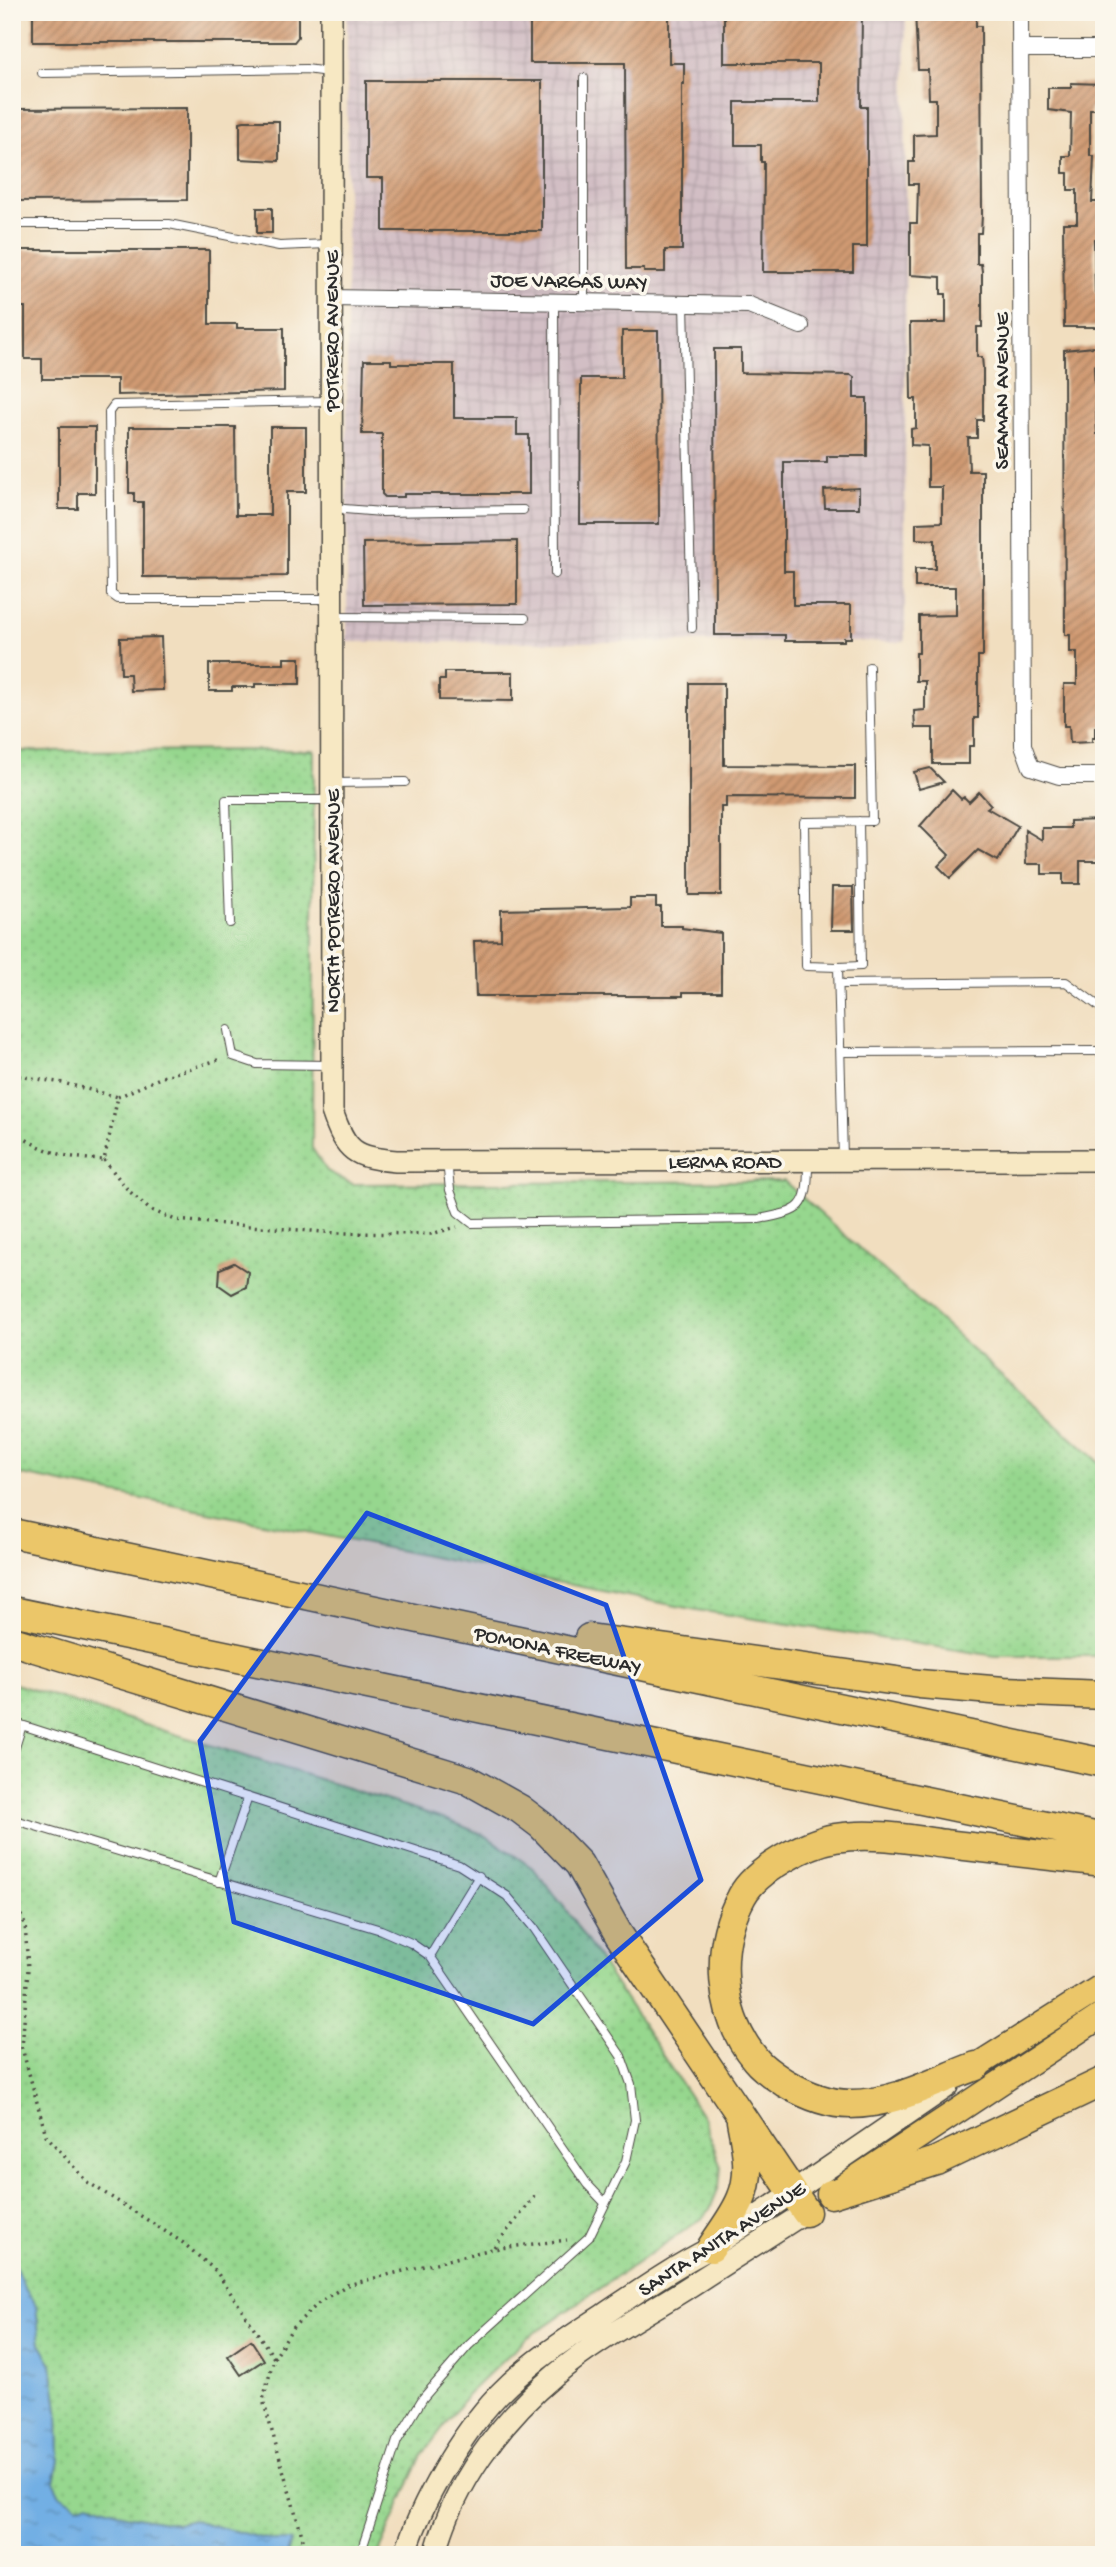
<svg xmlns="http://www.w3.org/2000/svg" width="1116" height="2567" font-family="'Gochi Hand',sans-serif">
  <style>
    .industrial { fill: url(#industrial-grid) }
    .park { fill: url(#park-dots); stroke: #60815c; stroke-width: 2 }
    .water { fill: url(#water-ripples); stroke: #4e6d88; stroke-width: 2 }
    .building { fill: url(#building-hatch) }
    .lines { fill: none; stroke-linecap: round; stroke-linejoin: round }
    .lane-casing { stroke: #494641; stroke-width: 10 }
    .street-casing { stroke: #494641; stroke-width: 18 }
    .secondary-casing { stroke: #494641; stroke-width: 24 }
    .primary-casing { stroke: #494641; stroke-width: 27 }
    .highway-casing { stroke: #494641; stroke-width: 31 }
    .path { stroke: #494641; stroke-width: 3.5; stroke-dasharray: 2 5; stroke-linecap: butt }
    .lane { stroke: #fff; stroke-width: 8 }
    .street { stroke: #fff; stroke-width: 16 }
    .secondary { stroke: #f7e8c3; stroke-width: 21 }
    .primary { stroke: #ebc669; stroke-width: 24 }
    .highway { stroke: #ebc669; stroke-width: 28 }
    .marked { fill: #1d4ed8; fill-opacity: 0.2; stroke: #1d4ed8; stroke-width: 5; stroke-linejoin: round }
    .labels { text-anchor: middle; stroke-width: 7; stroke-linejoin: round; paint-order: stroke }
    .street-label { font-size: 21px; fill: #2b2b2b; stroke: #fbf7ec }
  </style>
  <defs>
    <pattern id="industrial-grid" width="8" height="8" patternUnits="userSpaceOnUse" patternTransform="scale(1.75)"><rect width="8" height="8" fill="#d2bec4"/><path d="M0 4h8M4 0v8" fill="none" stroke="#b4a3a9"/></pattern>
    <pattern id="park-dots" width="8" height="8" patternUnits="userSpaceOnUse" patternTransform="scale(1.75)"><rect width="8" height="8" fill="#96d78e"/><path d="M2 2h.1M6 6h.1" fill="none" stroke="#81b97b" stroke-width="1.8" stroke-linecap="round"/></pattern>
    <pattern id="water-ripples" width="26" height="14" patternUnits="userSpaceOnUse" patternTransform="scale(1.75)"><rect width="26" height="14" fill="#72afe4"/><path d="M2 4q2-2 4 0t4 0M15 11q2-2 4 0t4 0" fill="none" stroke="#5e8fb9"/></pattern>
    <pattern id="building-hatch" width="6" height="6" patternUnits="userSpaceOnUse" patternTransform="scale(1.75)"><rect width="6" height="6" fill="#d09a72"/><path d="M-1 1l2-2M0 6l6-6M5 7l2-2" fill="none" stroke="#a97e5e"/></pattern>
  </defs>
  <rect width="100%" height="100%" fill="#fbf7ec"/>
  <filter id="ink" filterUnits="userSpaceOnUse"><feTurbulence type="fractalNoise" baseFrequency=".0143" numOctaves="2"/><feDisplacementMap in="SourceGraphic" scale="14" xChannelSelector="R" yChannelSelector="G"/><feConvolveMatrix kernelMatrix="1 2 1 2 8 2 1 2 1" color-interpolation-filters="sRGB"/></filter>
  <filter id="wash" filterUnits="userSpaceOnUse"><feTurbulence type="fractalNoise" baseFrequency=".00686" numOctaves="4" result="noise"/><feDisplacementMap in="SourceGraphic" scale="28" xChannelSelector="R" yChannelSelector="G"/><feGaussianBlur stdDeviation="1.57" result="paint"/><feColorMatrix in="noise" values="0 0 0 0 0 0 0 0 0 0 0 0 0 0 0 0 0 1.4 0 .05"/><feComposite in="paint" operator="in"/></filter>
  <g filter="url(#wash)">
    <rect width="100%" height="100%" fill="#f1debf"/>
    <path class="industrial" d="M347,12H906L905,642H347Z"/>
    <path class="park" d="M12,312H15L12,751L314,750L312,1148L327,1171L352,1184L784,1181L1104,1467V1656H996L697,1610L12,1473Z
      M12,1683L443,1818L486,1836L534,1869L568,1912L703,2117L721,2167L719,2187L710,2209L704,2217L524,2340L467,2395L421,2457L378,2555H12Z"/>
    <path class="water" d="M12,2259L24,2287L36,2306L40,2344L52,2364L58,2409L59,2461L54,2481L61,2495L78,2506L89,2502L126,2515L177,2524L192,2520L273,2541H291L287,2555H12Z"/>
    <g id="blocks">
      <path class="building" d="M33,12H298V37L294,42H33Z
        M530,12H669V63H684V84H682V250H665V272H644V269H626L625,63H530Z
        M724,12H862L861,107H867V247H853V272H763L764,162H761V145H735V102H819V63H724Z
        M915,12H976V26H981L982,215L981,233H977V264H981L982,271V327H977V357H982L983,368V420H977V438H968L969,471H983V656H978V718H974V746H969V764H933V728H915L914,711L925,710V681H916V653H919V616L956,615V587H915V569H935V540L916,539V523L942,522V487H928V446L911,445V429L916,428V399H911L910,323H946V294H941V277L910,275V223H917L918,184H909V162H914V135L936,134V99H929L928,70H918Z
        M366,81H542V231H383V178H366Z
        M1071,83L1104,84V109H1090V156H1094L1092,202H1104V239H1094L1095,292H1098L1099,327H1064L1063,223H1077V190H1068V173H1063V156H1070L1071,113L1048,110V88H1071Z
        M187,108V200L12,201V109Z
        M244,121H279V161L240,159V122Z
        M257,208H272V233H257Z
        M12,250H209V324H237V328H284V391L117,395V379H42V359H25V307H12Z
        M622,331H658L659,524H580L581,378H622Z
        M1104,346V360L1094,366L1097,434H1104V727H1095V738H1092V742L1070,743L1069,726H1064V684H1077V652H1070V635H1065L1064,350Z
        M714,349H741V373L851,375L854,377V398H867V456H827V462H784V571H793V605H851V638H844V641H785V635H715Z
        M364,360H391V364H454V418H517V435H529V494H404V497H385L382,494V434H362Z
        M59,427H95V493H78V509H59Z
        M129,427H235L236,515H270V427H306V492H287V576L143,577V502H134V493H129Z
        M859,488V508H825L824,490Z
        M517,541V604L364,605L363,543Z
        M161,637L163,690L131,691L130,674H121L120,638Z
        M284,658H300V684H255V687H232V691H209V664H284Z
        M445,672H513V701L439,700V680H445Z
        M689,683H724V765L855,766V798L726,797V807H721V895H689Z
        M930,768L944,782L919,789L914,772Z
        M952,790L961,799L964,797L969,802L979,792L991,805L987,808L1018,826L998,861L978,850L950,878L938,866L949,855L920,826Z
        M1104,820V857H1101V861H1080V884H1063V874H1042V864H1026L1025,830L1042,840V828H1070V821Z
        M832,887H853L854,930H831Z
        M630,898H656V907H661V926H682V928L721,933V992H683V996H476L474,941L501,940V910L630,907Z
        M234,1263L248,1272L246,1287L232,1294L219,1285L220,1269Z
        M251,2340L264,2360L241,2375L228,2356Z"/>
    </g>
  </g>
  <g filter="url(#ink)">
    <use href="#blocks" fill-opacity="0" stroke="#494641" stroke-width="2"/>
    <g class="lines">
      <defs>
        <path id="lane" d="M42,73L306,69L328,72
          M584,78V301
          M12,224H169L279,246L328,244
          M554,301L555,574
          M684,303L692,628
          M332,508L382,512L523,510
          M329,599H118L111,594L109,412L114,405L331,401
          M332,617L525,618
          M334,783L405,782
          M230,923L226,800H331
          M838,967L861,966L859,821
          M839,984L1066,982L1104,1010
          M228,1030L233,1056L257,1064L329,1065
          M841,1052L1104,1051
          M843,1158L838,967L806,966L804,822L872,821L869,667
          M447,1161L450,1190L458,1212L472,1223L759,1219C801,1211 808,1210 808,1163
          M12,1722L459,1865L507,1896L534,1928L621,2056L631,2084L635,2120L626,2161L589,2237L469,2345L423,2398L397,2441L360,2555
          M12,1757L22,1725
          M12,1819L381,1930L411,1943L430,1956L587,2184L605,2203
          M219,1882L248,1797
          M430,1956L479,1876"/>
        <path id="street" d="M1020,12L1023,745L1031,767L1059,776H1104
          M1021,49H1104
          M331,298L749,305L801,326"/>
        <path id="secondary" d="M331,12L332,1111C346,1152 354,1157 396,1161L1104,1160
          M405,2555C420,2504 461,2434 498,2395C529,2363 566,2339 603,2315C639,2291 673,2267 711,2248L948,2086
          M435,2555C453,2485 500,2421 555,2375C594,2342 641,2317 684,2290C725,2264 765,2238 806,2212"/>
        <path id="primary" d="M976,2066L1104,1985
          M847,2184L1104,2014"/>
        <path id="highway" d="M12,1533C376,1613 740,1685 1104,1763
          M12,1611L1104,1838
          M589,1638L919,1684L1004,1691L1104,1695
          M12,1641L468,1780L520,1809L541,1825L579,1864L619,1935L806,2212
          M976,2066C935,2081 895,2104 850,2104C828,2104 804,2094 785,2083C776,2077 763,2069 756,2060C718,2015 714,1947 742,1896C756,1870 806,1843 835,1838C871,1832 909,1839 946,1844C998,1850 1051,1856 1104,1862
          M831,2194L936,2161L1104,2081
          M711,2248C721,2232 734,2216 741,2199C752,2175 746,2146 741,2121"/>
      </defs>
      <use href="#lane" class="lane-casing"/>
      <use href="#street" class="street-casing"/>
      <use href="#secondary" class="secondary-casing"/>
      <use href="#primary" class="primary-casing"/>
      <use href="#highway" class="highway-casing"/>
      <path class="path" d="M12,1075L63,1083L118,1097L104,1160C65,1158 46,1153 12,1131
        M118,1097L162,1077L221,1059
        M104,1160L128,1190L149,1209L175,1220L336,1233L431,1234L457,1227
        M12,1896L25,1924L28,1969L22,2048L46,2135L86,2181L182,2242L216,2271L274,2358L263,2400L303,2539L302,2555
        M494,2247L538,2193
        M274,2358L293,2327L321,2301L347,2285L492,2249L567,2240"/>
      <use href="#lane" class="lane"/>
      <use href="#street" class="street"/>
      <use href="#secondary" class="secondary"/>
      <use href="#primary" class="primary"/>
      <use href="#highway" class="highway"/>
    </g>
  </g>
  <path class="marked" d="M367,1513L606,1605L701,1880L533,2024L234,1922L200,1741Z"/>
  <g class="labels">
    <g class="street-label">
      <text transform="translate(569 280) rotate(1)" y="7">JOE VARGAS WAY</text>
      <text transform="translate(331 331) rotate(-90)" y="7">POTRERO AVENUE</text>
      <text transform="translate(1001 391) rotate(-90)" y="7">SEAMAN AVENUE</text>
      <text transform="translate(332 901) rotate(-90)" y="7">NORTH POTRERO AVENUE</text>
      <text x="725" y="1168">LERMA ROAD</text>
      <text transform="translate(558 1649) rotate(12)" y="7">POMONA FREEWAY</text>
      <text transform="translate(721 2238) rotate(-33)" y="7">SANTA ANITA AVENUE</text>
    </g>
  </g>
  <rect width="1116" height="2567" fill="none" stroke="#fbf7ec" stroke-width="42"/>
</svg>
